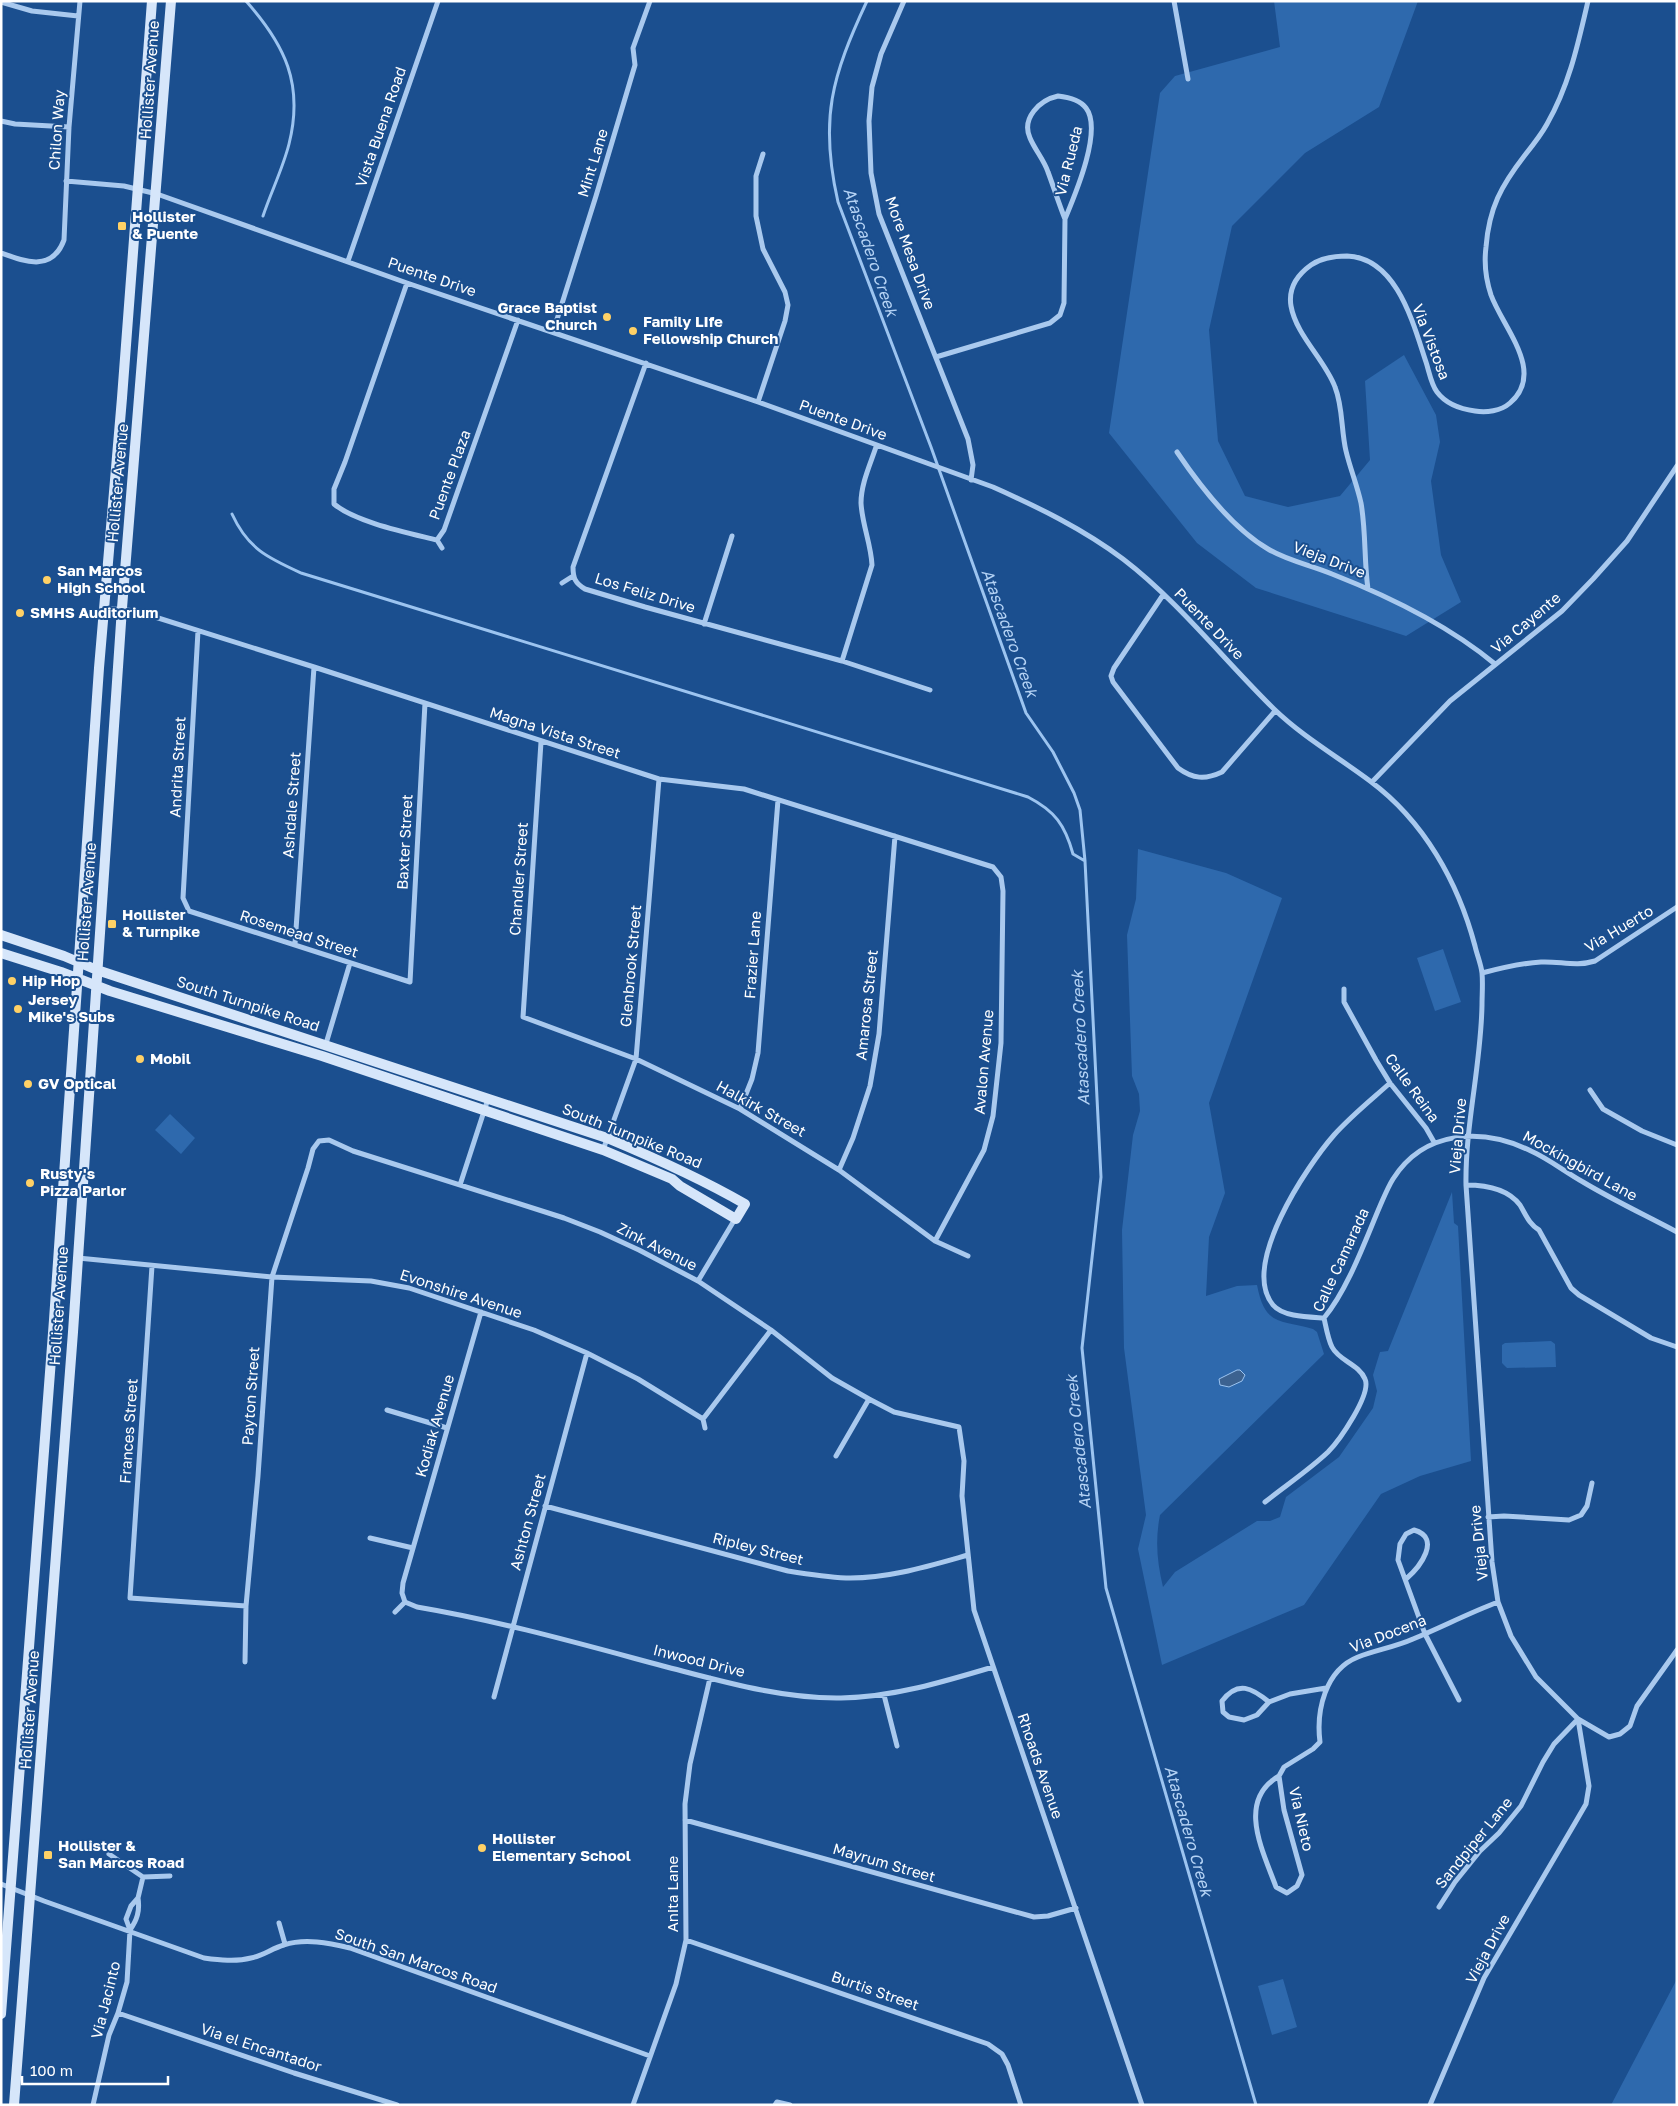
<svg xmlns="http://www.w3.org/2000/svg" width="1678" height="2106" font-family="'Golos Text',sans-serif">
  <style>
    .green { fill: #2e69ad }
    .water { fill: #3c6290; stroke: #9cc4f0 }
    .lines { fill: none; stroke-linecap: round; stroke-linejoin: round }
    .stream { stroke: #9cc4f0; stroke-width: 3 }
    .street { stroke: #a9c9ee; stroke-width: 5 }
    .secondary { stroke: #d6e6fa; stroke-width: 10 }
    .poi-dot { fill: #ffd166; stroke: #1b4f8f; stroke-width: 2 }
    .labels { text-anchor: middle; stroke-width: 4; stroke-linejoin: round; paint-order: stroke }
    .street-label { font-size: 15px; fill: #fff; stroke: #1b4f8f }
    .poi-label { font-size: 15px; font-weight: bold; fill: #fff; stroke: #1b4f8f; text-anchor: start }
    .water-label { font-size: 16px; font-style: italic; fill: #b5d3f5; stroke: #1b4f8f }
  </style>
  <rect width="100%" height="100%" fill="#1b4f8f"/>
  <path class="green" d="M1274,1H1418L1379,107L1305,153L1232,226L1209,330L1218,441L1245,496L1288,507L1340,496L1370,460L1365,381L1404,355L1436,415L1440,442L1431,481L1441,555L1461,602L1406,636L1256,588L1197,543L1109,433L1160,93L1175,76L1280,47Z
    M1138,849L1226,873L1282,898L1209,1103L1225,1193L1209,1237L1206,1296L1237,1286L1257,1285C1265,1327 1280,1319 1313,1329L1317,1332L1324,1354L1160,1515C1155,1540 1157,1562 1163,1587L1175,1572L1257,1521H1270L1280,1517L1286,1497L1339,1457L1373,1408L1377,1391L1373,1375L1380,1352L1388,1351L1452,1192L1454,1223L1458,1226L1471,1461L1420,1476L1381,1494L1304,1605L1162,1665L1138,1549L1146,1515L1124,1348L1122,1230L1133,1135L1140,1111L1139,1094L1132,1076L1127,935L1136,899Z
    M1443,949L1461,1002L1435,1011L1417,958Z
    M170,1114L195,1138L181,1154L155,1130Z
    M1551,1341L1555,1344L1556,1367L1507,1368L1502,1363V1345L1505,1343Z
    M1283,1979L1297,2027L1272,2035L1258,1986Z
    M1677,1979V2105H1611Z"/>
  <path class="water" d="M1237,1370H1240L1245,1375L1242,1381L1229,1387L1220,1385L1219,1379Z"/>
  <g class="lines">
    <path class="stream" d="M246,1C285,45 304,84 289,144C283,168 271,192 263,216
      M867,1C832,76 819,119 838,202L931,447L1026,713L1053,752L1074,793L1080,810L1085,861L1101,1177L1082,1348L1106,1588L1256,2105
      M232,514C248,549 268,558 301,573L1028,797C1055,811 1065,825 1073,854L1085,861"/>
    <path class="street" d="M904,1L881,54L872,87L869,121L871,173L879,214L968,439L973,465L971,480
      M1174,1L1188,79
      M1,2L32,11L78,16
      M1058,96C1067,97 1080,100 1086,108C1103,130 1075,195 1065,219C1059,204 1054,188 1048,172C1044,160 1035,150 1030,138C1021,118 1040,100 1058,96Z
      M1,121L15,124L69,127
      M66,181L124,186L157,194L407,283L758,402L993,487C1038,507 1083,529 1123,559C1178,601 1224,660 1274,709C1303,737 1338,757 1370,781C1424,821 1458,882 1475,946C1477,955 1481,964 1482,973C1483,983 1482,995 1482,1005C1481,1066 1465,1125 1466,1185L1492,1562L1498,1602L1511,1636L1536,1677L1578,1719L1589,1786L1586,1804L1575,1823L1484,1978L1430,2105
      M1,253C26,262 52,272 64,240L69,127L80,1
      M348,261L438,1
      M407,283L345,462L334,489V504C355,522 409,533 437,540L444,530L518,320
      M553,332L596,196L635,65L633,48L650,1
      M936,357L1050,323L1060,315L1064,303L1065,219
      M646,363L573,567C573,578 575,583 585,589L645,607L842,661L930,690
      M758,402L785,321L788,305L785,292L763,249L756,216V176L763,154
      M1177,452C1200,486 1232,528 1268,549C1288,561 1311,565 1332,574C1388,596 1448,625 1495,664
      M437,540L442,548
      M562,583L573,576
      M1368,589C1364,561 1366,531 1361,503C1357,485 1350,468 1346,451C1341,430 1343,407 1335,387C1325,360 1296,335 1291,306C1288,288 1297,275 1311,265C1321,258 1334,256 1347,256C1397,258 1413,323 1426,362C1429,371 1431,384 1437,392C1446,404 1460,409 1475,411C1486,413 1501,411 1510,403C1546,372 1503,328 1491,295C1486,280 1484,263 1486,247C1489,208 1501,186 1525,155C1533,145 1541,135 1547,124C1569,86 1578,44 1588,1
      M1163,595L1114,668L1111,676L1113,682L1178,768C1193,779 1205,780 1222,772L1275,711
      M104,608L136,611L314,667L659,779L744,789L993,867L1001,877L1003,891L1001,1043L993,1116L984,1150L935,1241
      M704,624L732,536
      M198,631L183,898L189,911L410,982L425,703
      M842,661L872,565C871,544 862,524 861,503C861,484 870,465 876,447
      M541,742L523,1017L636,1059L740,1109L839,1170L935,1241L968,1256
      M1372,782L1450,701L1562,611L1593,579L1627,541L1677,466
      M295,944L314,667
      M1482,973C1501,968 1521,963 1541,962C1560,961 1576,967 1595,961L1677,907
      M1344,989V1002L1376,1060L1390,1083L1426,1128L1434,1142
      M325,1047L350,963
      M1590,1090L1603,1109L1642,1131L1677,1145
      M740,1109L752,1079L758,1053L778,800
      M603,1150L636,1059L659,779
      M839,1170L853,1138L870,1086L879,1034L895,836
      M460,1185L488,1099
      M1466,1185C1485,1185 1508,1189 1520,1205C1526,1215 1529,1224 1539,1230L1571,1288L1579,1295L1651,1338L1677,1347
      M78,1258L272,1277L371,1281L409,1288L534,1330L587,1353L638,1379L703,1419L771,1330
      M152,1266L130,1598L246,1606
      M698,1281L735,1219
      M481,1312L403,1583L402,1593L405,1602L417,1607C500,1621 581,1644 663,1666C721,1681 781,1699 841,1698C893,1697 943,1682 993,1667
      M1324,1318C1348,1289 1365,1241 1380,1206C1384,1197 1388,1187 1393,1179C1424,1130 1482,1127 1531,1151C1549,1159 1565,1172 1583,1182C1613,1200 1645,1215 1677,1232
      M1324,1318C1309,1317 1283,1317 1273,1305C1240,1265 1307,1166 1334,1135C1351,1116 1371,1100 1390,1083
      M387,1410L447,1428
      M703,1419L705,1428
      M836,1456L869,1399
      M1265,1502C1285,1486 1309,1470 1328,1452C1339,1441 1372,1394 1365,1379C1359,1364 1339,1361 1332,1347C1328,1339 1326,1327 1324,1318
      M545,1506L788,1571C807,1574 827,1577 846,1578C887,1579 929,1566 968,1555
      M1488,1517L1504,1516L1569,1520L1581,1515L1587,1506L1592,1483
      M370,1538L413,1548
      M1406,1579C1420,1567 1442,1538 1414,1530L1406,1534L1400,1544L1398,1560L1425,1634L1459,1700
      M395,1612L405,1602
      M245,1662L246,1606L258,1476L272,1277L308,1168L313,1149L319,1141L329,1140L353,1151L564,1218L600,1232L639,1250L698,1281L771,1330L832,1378L869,1399L894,1412L959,1427L964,1461L962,1496L974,1610L1142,2105
      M884,1695L897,1746
      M494,1697L587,1353
      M1269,1702C1252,1688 1238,1680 1222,1701L1223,1712L1229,1717L1244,1720L1257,1715L1269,1702L1290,1694L1326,1688
      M1279,1776C1236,1801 1263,1851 1276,1887L1287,1893L1297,1886L1302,1875L1284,1810L1279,1776L1284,1767L1313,1749L1320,1742C1316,1711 1325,1670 1358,1657C1376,1650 1395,1647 1413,1639C1442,1627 1469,1613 1498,1602
      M685,1820L1034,1917L1048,1916L1076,1908
      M109,1854L143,1877
      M1,1884L44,1901L204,1958C219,1960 236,1962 251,1958C262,1956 273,1948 284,1945C305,1938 329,1943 350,1948L650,2056
      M138,1898L143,1877L170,1876
      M1439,1907L1455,1882L1480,1851L1499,1833L1521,1806L1543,1762L1554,1744L1578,1719L1609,1737L1620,1734L1630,1726L1637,1706L1677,1650
      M279,1923L285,1944
      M686,1940L988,2044L1002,2054L1008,2065L1021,2105
      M118,2013L294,2073L397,2105
      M93,2105L109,2035L118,2013L127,1982L130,1930L126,1919L131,1906L138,1898C140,1911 137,1920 130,1930
      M633,2105L676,1984L686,1940L685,1804L690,1764L710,1678
      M775,2105L777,2102L790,2105"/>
    <path class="secondary" d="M1,935L64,956L97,970L607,1138C655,1158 700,1178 745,1204L736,1219L680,1186L672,1179L603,1150L322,1056L110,991L61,972L1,953
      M1,2014L54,1320L99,668L122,398L152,1
      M14,2105L73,1332L122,608L171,1"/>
  </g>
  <g class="poi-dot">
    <rect x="117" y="221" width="10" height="10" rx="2.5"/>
    <circle cx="607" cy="317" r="5"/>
    <circle cx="633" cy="331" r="5"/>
    <circle cx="47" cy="580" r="5"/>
    <circle cx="20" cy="613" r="5"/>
    <rect x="107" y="919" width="10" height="10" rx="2.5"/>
    <circle cx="12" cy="981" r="5"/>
    <circle cx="18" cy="1009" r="5"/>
    <circle cx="140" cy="1059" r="5"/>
    <circle cx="28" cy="1084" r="5"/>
    <circle cx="30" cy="1183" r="5"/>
    <circle cx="482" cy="1848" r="5"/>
    <rect x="43" y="1850" width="10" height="10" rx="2.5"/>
  </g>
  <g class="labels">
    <g class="street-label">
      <text transform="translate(150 80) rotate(-86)" y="5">Hollister Avenue</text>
      <text transform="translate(381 127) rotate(-71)" y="5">Vista Buena Road</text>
      <text transform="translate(57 130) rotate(-86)" y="5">Chilon Way</text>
      <text transform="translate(1069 161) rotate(-76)" y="5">Via Rueda</text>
      <text transform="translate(593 163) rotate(-73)" y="5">Mint Lane</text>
      <text transform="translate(910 253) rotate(70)" y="5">More Mesa Drive</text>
      <text transform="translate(432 277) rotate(19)" y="5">Puente Drive</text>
      <text transform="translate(1431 342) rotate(69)" y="5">Via Vistosa</text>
      <text transform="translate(843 420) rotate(20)" y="5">Puente Drive</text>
      <text transform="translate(450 475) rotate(-70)" y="5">Puente Plaza</text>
      <text transform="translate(118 483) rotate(-85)" y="5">Hollister Avenue</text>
      <text transform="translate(1329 560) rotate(21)" y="5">Vieja Drive</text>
      <text transform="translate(645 593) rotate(17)" y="5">Los Feliz Drive</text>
      <text transform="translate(1526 623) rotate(-40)" y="5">Via Cayente</text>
      <text transform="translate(1209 624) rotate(46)" y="5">Puente Drive</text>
      <text transform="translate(555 733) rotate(18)" y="5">Magna Vista Street</text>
      <text transform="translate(178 767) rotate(-87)" y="5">Andrita Street</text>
      <text transform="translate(292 805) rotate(-86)" y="5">Ashdale Street</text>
      <text transform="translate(405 842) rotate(-87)" y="5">Baxter Street</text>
      <text transform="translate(519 879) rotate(-86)" y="5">Chandler Street</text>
      <text transform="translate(87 902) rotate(-86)" y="5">Hollister Avenue</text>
      <text transform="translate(1619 929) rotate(-31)" y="5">Via Huerto</text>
      <text transform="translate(299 934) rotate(18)" y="5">Rosemead Street</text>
      <text transform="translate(753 955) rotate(-86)" y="5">Frazier Lane</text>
      <text transform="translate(631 966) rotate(-85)" y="5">Glenbrook Street</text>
      <text transform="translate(248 1004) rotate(18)" y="5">South Turnpike Road</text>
      <text transform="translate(867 1005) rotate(-84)" y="5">Amarosa Street</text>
      <text transform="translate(984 1062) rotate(-85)" y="5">Avalon Avenue</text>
      <text transform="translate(1412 1088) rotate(54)" y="5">Calle Reina</text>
      <text transform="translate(761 1109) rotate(29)" y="5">Halkirk Street</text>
      <text transform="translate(632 1136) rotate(22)" y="5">South Turnpike Road</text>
      <text transform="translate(1458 1136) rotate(-85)" y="5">Vieja Drive</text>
      <text transform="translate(1580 1166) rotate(29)" y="5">Mockingbird Lane</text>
      <text transform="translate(657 1247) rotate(27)" y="5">Zink Avenue</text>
      <text transform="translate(1341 1260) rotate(-65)" y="5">Calle Camarada</text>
      <text transform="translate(461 1294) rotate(18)" y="5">Evonshire Avenue</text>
      <text transform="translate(59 1306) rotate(-86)" y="5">Hollister Avenue</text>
      <text transform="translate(251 1396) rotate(-86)" y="5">Payton Street</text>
      <text transform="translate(435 1426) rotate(-74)" y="5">Kodiak Avenue</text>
      <text transform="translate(129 1431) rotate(-86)" y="5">Frances Street</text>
      <text transform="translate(528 1522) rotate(-75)" y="5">Ashton Street</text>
      <text transform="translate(1479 1543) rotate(-96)" y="5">Vieja Drive</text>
      <text transform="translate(758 1549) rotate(14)" y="5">Ripley Street</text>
      <text transform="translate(1388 1634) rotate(-21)" y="5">Via Docena</text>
      <text transform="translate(699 1661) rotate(14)" y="5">Inwood Drive</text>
      <text transform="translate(30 1710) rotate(-86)" y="5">Hollister Avenue</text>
      <text transform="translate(1040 1766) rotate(71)" y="5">Rhoads Avenue</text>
      <text transform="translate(1301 1819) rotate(77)" y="5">Via Nieto</text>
      <text transform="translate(1474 1843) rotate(-51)" y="5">Sandpiper Lane</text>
      <text transform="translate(884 1863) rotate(16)" y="5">Mayrum Street</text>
      <text transform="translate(673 1894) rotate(-90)" y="5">Anita Lane</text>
      <text transform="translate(1488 1949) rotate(-62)" y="5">Vieja Drive</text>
      <text transform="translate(416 1961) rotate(19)" y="5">South San Marcos Road</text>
      <text transform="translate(875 1991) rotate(19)" y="5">Burtis Street</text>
      <text transform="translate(106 2000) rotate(-76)" y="5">Via Jacinto</text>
      <text transform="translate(261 2048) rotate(18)" y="5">Via el Encantador</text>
    </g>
    <g class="poi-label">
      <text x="132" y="222">Hollister<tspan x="132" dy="17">&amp; Puente</tspan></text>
      <text x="597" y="313" text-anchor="end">Grace Baptist<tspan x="597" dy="17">Church</tspan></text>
      <text x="643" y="327">Family LIfe<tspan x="643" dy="17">Fellowship Church</tspan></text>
      <text x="57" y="576">San Marcos<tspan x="57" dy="17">High School</tspan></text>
      <text x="30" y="618">SMHS Auditorium</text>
      <text x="122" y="920">Hollister<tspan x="122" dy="17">&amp; Turnpike</tspan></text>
      <text x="22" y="986">Hip Hop</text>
      <text x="28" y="1005">Jersey<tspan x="28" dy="17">Mike's Subs</tspan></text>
      <text x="150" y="1064">Mobil</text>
      <text x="38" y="1089">GV Optical</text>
      <text x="40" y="1179">Rusty's<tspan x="40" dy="17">Pizza Parlor</tspan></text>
      <text x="492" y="1844">Hollister<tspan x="492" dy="17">Elementary School</tspan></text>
      <text x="58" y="1851">Hollister &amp;<tspan x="58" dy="17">San Marcos Road</tspan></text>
    </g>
    <g class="water-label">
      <text transform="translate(871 252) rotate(71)" y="6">Atascadero Creek</text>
      <text transform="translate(1010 633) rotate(70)" y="6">Atascadero Creek</text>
      <text transform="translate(1080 1038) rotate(-93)" y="6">Atascadero Creek</text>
      <text transform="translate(1078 1442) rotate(-96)" y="6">Atascadero Creek</text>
      <text transform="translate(1189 1831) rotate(74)" y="6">Atascadero Creek</text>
    </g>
  </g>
  <rect width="1678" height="2106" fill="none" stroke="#ffffff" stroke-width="5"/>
  <path d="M22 2076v8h146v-8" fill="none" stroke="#ffffff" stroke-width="2.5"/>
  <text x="30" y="2076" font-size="15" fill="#ffffff" stroke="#1b4f8f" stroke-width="4" paint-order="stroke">100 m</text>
</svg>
